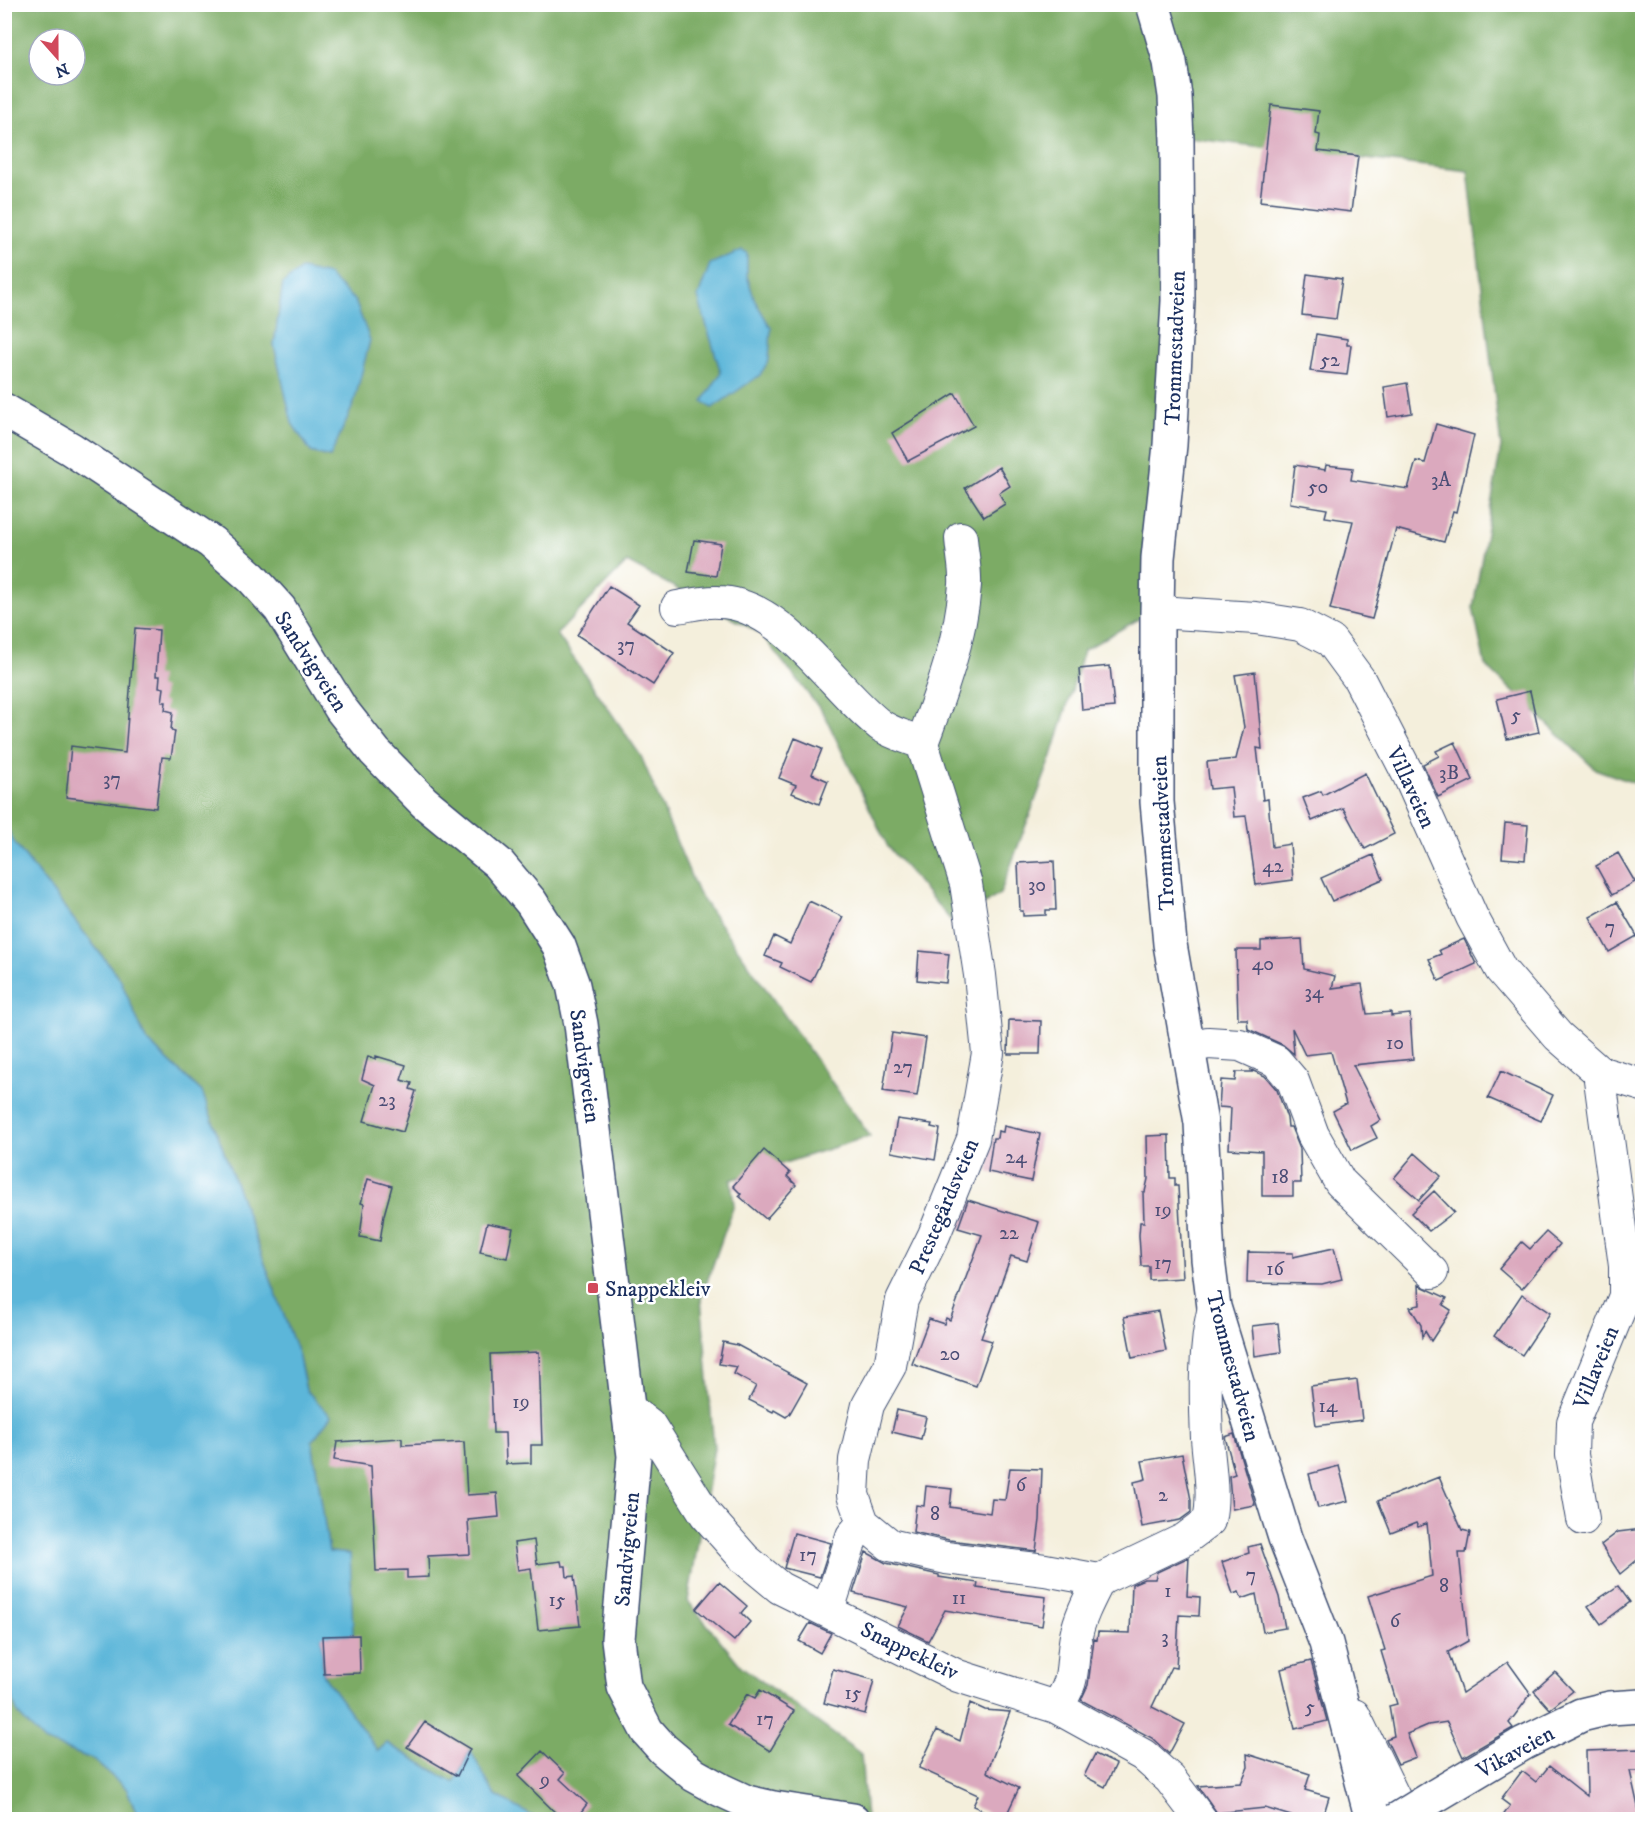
<svg xmlns="http://www.w3.org/2000/svg" width="1647" height="1824" font-family="'IM FELL DW Pica',serif">
  <style>
    .forest { fill: #7cab65; stroke: #4c6d62; stroke-width: 1.5; fill-rule: evenodd }
    .water { fill: #5bb6d9; stroke: #3b729c; stroke-width: 1.5 }
    .building { fill: #dba9be }
    .lines { fill: none; stroke-linecap: round; stroke-linejoin: round }
    .minor-casing { stroke: #3c4c71; stroke-width: 34 }
    .major-casing { stroke: #3c4c71; stroke-width: 36 }
    .minor { stroke: #fff; stroke-width: 32 }
    .major { stroke: #fff; stroke-width: 33 }
    .major-bridge-casing { stroke: #3c4c71; stroke-width: 36; stroke-linecap: butt }
    .major-bridge { stroke: #fff; stroke-width: 33 }
    .poi-dot { fill: #d1495b; stroke: #fff; stroke-width: 2 }
    .labels { text-anchor: middle; stroke-width: 5; stroke-linejoin: round; paint-order: stroke }
    .number-label { font-size: 20px; fill: #4b4e76 }
    .street-label { font-size: 22px; fill: #1b2f5e; stroke: #fff }
    .poi-label { font-size: 22px; fill: #1b2f5e; stroke: #fff; text-anchor: start }
  </style>
  <rect width="100%" height="100%" fill="#fff"/>
  <filter id="ink" filterUnits="userSpaceOnUse"><feTurbulence type="fractalNoise" baseFrequency=".0167" numOctaves="2"/><feDisplacementMap in="SourceGraphic" scale="12" xChannelSelector="R" yChannelSelector="G"/><feConvolveMatrix kernelMatrix="1 2 1 2 8 2 1 2 1" color-interpolation-filters="sRGB"/></filter>
  <filter id="wash" filterUnits="userSpaceOnUse"><feTurbulence type="fractalNoise" baseFrequency=".008" numOctaves="4" result="noise"/><feDisplacementMap in="SourceGraphic" scale="24" xChannelSelector="R" yChannelSelector="G"/><feGaussianBlur stdDeviation="1.35" result="paint"/><feColorMatrix in="noise" values="0 0 0 0 0 0 0 0 0 0 0 0 0 0 0 0 0 1.4 0 .05"/><feComposite in="paint" operator="in"/></filter>
  <g filter="url(#wash)">
    <rect width="100%" height="100%" fill="#f4efdc"/>
    <path class="forest" d="M4,5H1642V786L1595,769L1485,665L1473,608L1501,447L1468,171L1187,138L1155,610L1084,650L1052,756L1000,894L954,924L888,847L824,714L760,633L627,562L557,634L641,756L698,893L870,1136L731,1180L734,1205L701,1299L714,1448L688,1601L741,1666L861,1754L866,1819H537L494,1794L470,1751L454,1783L387,1743L378,1751L323,1675L322,1637L350,1554L329,1552L312,1441L330,1416L306,1390L298,1354L202,1092L146,1040L120,979L15,844L5,826ZM39,39H75V75H39ZM283,284L330,457H329L312,452L279,368L274,345Z
      M4,1675L44,1741L92,1759L127,1789L139,1819H5Z"/>
    <path class="water" d="M742,250L747,253V276L755,301L771,328L769,360L760,375L712,408L703,401L721,373L698,297L710,264Z
      M301,269L328,275L355,301L370,340L354,403L330,457L311,452L292,423L274,345L283,284Z
      M4,822L15,844L120,979L146,1040L202,1092L298,1354L306,1390L331,1416L312,1441L329,1552L350,1554L353,1635L322,1637L323,1675L378,1751L387,1743L454,1783L470,1750L494,1794L537,1819H139L127,1789L92,1759L44,1741L18,1714L4,1675Z"/>
    <g id="blocks">
      <path class="building" d="M1271,105L1319,111L1316,134L1320,135L1318,151L1358,156L1351,212L1260,201Z
        M1307,274L1342,279L1336,319L1302,315Z
        M1316,334L1347,339V345H1351L1347,375L1310,371Z
        M1407,383L1412,413L1388,417L1384,387Z
        M955,393L974,426L908,461L892,433Z
        M1436,424L1474,435L1456,512L1453,511L1444,542L1396,529L1372,619L1330,609L1353,521L1325,517L1327,509L1290,503L1295,465L1325,470L1326,465L1353,468L1351,480L1408,489L1416,461L1425,463Z
        M999,467L1010,486L999,493L1005,504L984,517L965,488Z
        M694,540L721,544L716,576L688,572Z
        M609,586L639,605L627,622L674,653L653,685L577,635Z
        M135,628L159,630L156,676H160L159,687L164,688L162,702H166L165,710L173,712L171,730L175,731L171,758L162,757L156,808L66,797L71,746L125,753Z
        M1110,666L1114,707L1082,710L1079,669Z
        M1255,672L1262,749L1257,748L1263,800L1268,799L1272,847L1290,844L1293,880L1256,885L1246,816L1234,817L1231,787L1210,789L1207,762L1236,759L1244,727L1235,675Z
        M1530,691L1539,732L1507,739L1497,699Z
        M795,738L822,749L812,774L828,781L819,804L792,793L796,785L779,778Z
        M1455,742L1473,780L1438,797L1423,764L1439,756L1436,751Z
        M1365,773L1394,834L1365,849L1343,808L1312,821L1303,798L1321,791L1323,795Z
        M1505,823L1528,825L1525,860L1502,858Z
        M1618,853L1635,882L1612,895L1596,866Z
        M1373,855L1383,879L1332,901L1321,878Z
        M1054,861L1056,910H1046V915L1023,916V911H1020L1018,863Z
        M809,901L843,917L811,982L780,967L782,963L765,956L774,936L790,944Z
        M1617,902L1637,936L1609,952L1590,917Z
        M1302,939L1304,969L1335,976L1332,988L1362,984L1367,1014L1391,1012V1016L1410,1014L1413,1059L1353,1065L1381,1120L1371,1126L1377,1138L1352,1150L1333,1111L1346,1104L1331,1052L1305,1055L1292,1028L1294,1054L1283,1045L1248,1029L1247,1019H1238L1236,950H1261V941Z
        M1464,939L1476,964L1439,981L1429,959L1441,954L1439,950Z
        M919,951L949,954L946,983L917,980Z
        M1009,1020L1041,1021L1040,1054H1008Z
        M892,1033L926,1038L917,1096L883,1091Z
        M368,1056L376,1059V1056L406,1065L401,1080L412,1083L410,1089L416,1091L403,1132L364,1121L375,1085L362,1079Z
        M1251,1070L1265,1076L1277,1090L1287,1118L1288,1127H1291L1300,1149L1301,1183H1293V1196H1262V1151L1229,1149L1231,1108L1219,1107L1221,1080L1235,1081L1236,1072H1252Z
        M1501,1071L1553,1095L1541,1121L1488,1098Z
        M897,1119L932,1124L931,1127L940,1129L935,1160L891,1152Z
        M1004,1126L1040,1134L1031,1181L988,1172L993,1138H997L998,1131L1003,1132Z
        M1169,1135L1170,1178H1175V1186H1178L1183,1278L1149,1280V1266H1141L1139,1235L1140,1222H1144L1143,1192H1145L1148,1179L1147,1136Z
        M764,1150L790,1173L787,1176L796,1185L766,1219L739,1196L741,1194L733,1186Z
        M1415,1153L1441,1176L1419,1200L1394,1178Z
        M368,1179L392,1186L384,1215L380,1241L360,1237L364,1204L361,1203Z
        M1434,1191L1454,1212L1429,1231L1411,1213Z
        M968,1200L1039,1222L1027,1261L1011,1256L981,1338L992,1341L976,1386L912,1364L929,1319L944,1324L946,1318L950,1320L982,1235L958,1228Z
        M487,1223L513,1228L507,1258L480,1252Z
        M1546,1232L1560,1244L1522,1289L1499,1269L1522,1242L1530,1249Z
        M1334,1248L1342,1279L1322,1284L1247,1283L1248,1252L1293,1253V1257Z
        M1419,1285L1447,1298L1443,1305L1451,1310L1431,1341L1425,1331L1422,1337L1421,1325L1410,1307L1420,1305Z
        M1522,1294L1550,1313L1522,1355L1494,1336Z
        M1158,1311L1166,1351L1132,1358L1124,1317Z
        M1278,1323L1281,1352L1255,1356L1252,1326Z
        M723,1342L737,1345L807,1383L790,1413L786,1417L774,1410L773,1412L749,1400L756,1386L734,1374L737,1367L719,1364Z
        M539,1352L542,1445H531V1463L506,1464L505,1433H493L490,1354Z
        M1357,1380L1362,1420L1316,1426L1311,1386Z
        M897,1410L926,1417L921,1439L892,1432Z
        M1234,1434L1255,1505L1232,1509L1229,1476L1235,1474L1225,1437Z
        M402,1438V1445L464,1442L467,1495L497,1493L499,1517L468,1520L470,1554L428,1556L429,1577L407,1578V1570L376,1571L371,1466L334,1460L337,1442Z
        M1182,1454L1191,1500V1512L1180,1520L1142,1527L1134,1482L1146,1479L1142,1461Z
        M1339,1466L1348,1501L1318,1508L1309,1474Z
        M1010,1468L1042,1469L1040,1520L1036,1551L949,1540L913,1532L916,1505L924,1506L926,1486L952,1489L950,1507L990,1513L992,1499L1005,1500Z
        M1439,1477L1462,1530L1470,1532L1466,1553H1459L1468,1641L1448,1652L1462,1693L1508,1662L1531,1694L1509,1723L1513,1728L1463,1757L1447,1722L1428,1725L1407,1734L1416,1757L1398,1764L1386,1739L1394,1736L1389,1706L1397,1704L1381,1651L1385,1650L1368,1596L1432,1576L1427,1523L1418,1527L1416,1523L1391,1533L1378,1501Z
        M1642,1529V1556L1620,1574L1601,1545L1618,1532Z
        M794,1533L831,1543L820,1577L784,1568Z
        M534,1540L537,1564L561,1561L562,1566H566L567,1577L574,1576L580,1626L538,1630L531,1568L518,1570L514,1543Z
        M1260,1544L1279,1597L1285,1628L1263,1632L1256,1594L1242,1599L1239,1592L1233,1594L1222,1562L1249,1553L1248,1547Z
        M866,1552L886,1563L939,1575V1577L978,1583L977,1588L1046,1597L1042,1626L945,1610L928,1641L898,1626L908,1607L853,1593Z
        M1189,1557L1187,1596L1200,1597L1199,1616L1179,1615L1176,1668L1171,1667L1152,1707L1185,1724L1169,1754L1152,1738L1081,1700L1088,1685L1094,1639L1097,1640L1098,1632L1130,1633L1132,1584L1144,1579H1155L1157,1572Z
        M719,1582L747,1606L741,1613L750,1622L734,1641L696,1609Z
        M1618,1586L1630,1602L1601,1624L1588,1606Z
        M810,1623L831,1633L820,1653L799,1641Z
        M359,1635L360,1673L324,1674L322,1636Z
        M1311,1661L1327,1721L1295,1729L1281,1669Z
        M833,1669L874,1680L865,1714L824,1703Z
        M1555,1672L1573,1691L1550,1709L1534,1691Z
        M760,1690L794,1711L770,1751L728,1725L747,1694L755,1698Z
        M970,1703L985,1710L1010,1712L987,1772L1019,1788L1004,1820L973,1806L978,1795L919,1768L937,1730L960,1741Z
        M425,1722L470,1749L457,1776L407,1747Z
        M1642,1749V1771H1630L1641,1820H1500L1510,1806L1501,1799L1522,1771L1536,1782L1549,1766L1587,1796L1586,1751Z
        M542,1751L565,1773L560,1779L587,1804L575,1820H563L518,1776Z
        M1095,1754L1116,1764L1105,1787L1084,1776Z
        M1247,1754L1310,1774L1305,1790L1329,1797L1322,1820H1304L1265,1808L1217,1813L1198,1786L1241,1783L1248,1767Z"/>
    </g>
  </g>
  <g filter="url(#ink)">
    <use href="#blocks" fill-opacity="0" stroke="#3c4c71" stroke-width="1.5"/>
    <g class="lines">
      <defs>
        <path id="minor" d="M677,607C690,605 705,601 718,602C782,602 833,689 880,725C891,733 909,738 922,743L966,884L980,975L988,1053L973,1139L934,1235L902,1300L890,1366L868,1405L855,1460L853,1495L863,1523L890,1545L946,1558L1045,1570L1099,1580L1185,1539L1209,1521C1215,1493 1209,1466 1207,1438C1205,1394 1204,1349 1214,1307
          M1157,612L1256,618L1300,625L1331,641L1359,679L1409,776L1472,917L1501,970L1558,1036L1599,1072L1642,1085
          M922,743C941,693 961,639 965,585C966,570 962,553 961,538
          M1188,1047L1208,1043L1240,1045L1276,1061L1293,1081L1313,1135L1340,1182L1432,1272
          M629,1409L649,1424L706,1515L745,1559L780,1588L958,1676L1056,1707L1143,1755L1170,1779L1201,1820
          M1583,1519L1572,1455L1573,1422L1625,1296V1266L1599,1072
          M828,1610L852,1536L863,1523
          M1056,1707C1077,1680 1070,1668 1076,1636C1080,1616 1090,1598 1099,1580
          M1354,1715L1405,1820"/>
        <path id="major" d="M1153,4L1170,62L1175,96L1177,140L1178,301L1170,445L1158,558L1157,612V802L1170,944L1201,1123L1208,1259L1214,1307L1285,1538L1326,1643L1372,1820
          M4,410L71,449L211,542L252,578L280,609L341,709L375,752L424,802L498,863L531,902L559,946L573,985L581,1024L634,1456L618,1639L624,1687L647,1731L663,1749L694,1775L721,1790L747,1802L774,1808L853,1820
          M1435,1796L1524,1743L1581,1715L1610,1708L1642,1706"/>
      </defs>
      <use href="#minor" class="minor-casing"/>
      <use href="#major" class="major-casing"/>
      <use href="#minor" class="minor"/>
      <use href="#major" class="major"/>
      <defs>
        <path id="major-bridge" d="M1396,1820L1435,1796"/>
      </defs>
      <use href="#major-bridge" class="major-bridge-casing"/>
      <use href="#major-bridge" class="major-bridge"/>
    </g>
  </g>
  <rect class="poi-dot" x="587" y="1282" width="12" height="12" rx="3"/>
  <g class="labels">
    <g class="number-label">
      <text x="1330" y="366">52</text>
      <text x="1441" y="486">3A</text>
      <text x="1318" y="493">50</text>
      <text x="626" y="651">37</text>
      <text x="1516" y="721">5</text>
      <text x="1449" y="779">3B</text>
      <text x="112" y="785">37</text>
      <text x="1273" y="872">42</text>
      <text x="1037" y="891">30</text>
      <text x="1610" y="933">7</text>
      <text x="1263" y="970">40</text>
      <text x="1314" y="998">34</text>
      <text x="1395" y="1049">10</text>
      <text x="903" y="1073">27</text>
      <text x="387" y="1106">23</text>
      <text x="1016" y="1163">24</text>
      <text x="1280" y="1183">18</text>
      <text x="1163" y="1216">19</text>
      <text x="1009" y="1239">22</text>
      <text x="1163" y="1269">17</text>
      <text x="1275" y="1275">16</text>
      <text x="950" y="1360">20</text>
      <text x="521" y="1408">19</text>
      <text x="1328" y="1412">14</text>
      <text x="1021" y="1491">6</text>
      <text x="1163" y="1501">2</text>
      <text x="935" y="1520">8</text>
      <text x="808" y="1561">17</text>
      <text x="1251" y="1581">7</text>
      <text x="1444" y="1592">8</text>
      <text x="1168" y="1597">1</text>
      <text x="959" y="1604">11</text>
      <text x="557" y="1606">15</text>
      <text x="1395" y="1627">6</text>
      <text x="1165" y="1643">3</text>
      <text x="853" y="1699">15</text>
      <text x="1310" y="1713">5</text>
      <text x="765" y="1725">17</text>
      <text x="545" y="1786">9</text>
    </g>
    <g class="street-label">
      <text transform="translate(1174 348) rotate(-88)" y="8">Trommestadveien</text>
      <text transform="translate(312 661) rotate(57)" y="8">Sandvigveien</text>
      <text transform="translate(1412 787) rotate(65)" y="8">Villaveien</text>
      <text transform="translate(1162 833) rotate(-93)" y="8">Trommestadveien</text>
      <text transform="translate(586 1066) rotate(82)" y="8">Sandvigveien</text>
      <text transform="translate(943 1206) rotate(-67)" y="8">Prestegårdsveien</text>
      <text transform="translate(1234 1366) rotate(75)" y="8">Trommestadveien</text>
      <text transform="translate(1595 1367) rotate(-68)" y="8">Villaveien</text>
      <text transform="translate(626 1549) rotate(-85)" y="8">Sandvigveien</text>
      <text transform="translate(910 1650) rotate(26)" y="8">Snappekleiv</text>
      <text transform="translate(1515 1751) rotate(-29)" y="8">Vikaveien</text>
    </g>
    <g class="poi-label">
      <text x="605" y="1296">Snappekleiv</text>
    </g>
  </g>
  <rect width="1647" height="1824" fill="none" stroke="#fff" stroke-width="24"/>
  <g transform="translate(57 57) rotate(159)"><circle r="28" fill="#ffffff" stroke="#a4acbf" stroke-width="1.5"/>
  <path d="M0-4.5L10 22L0 15L-10 22Z" fill="#d1495b"/>
  <text y="-9" font-size="16" font-weight="bold" text-anchor="middle" fill="#1b2f5e">N</text>
  </g>
</svg>
